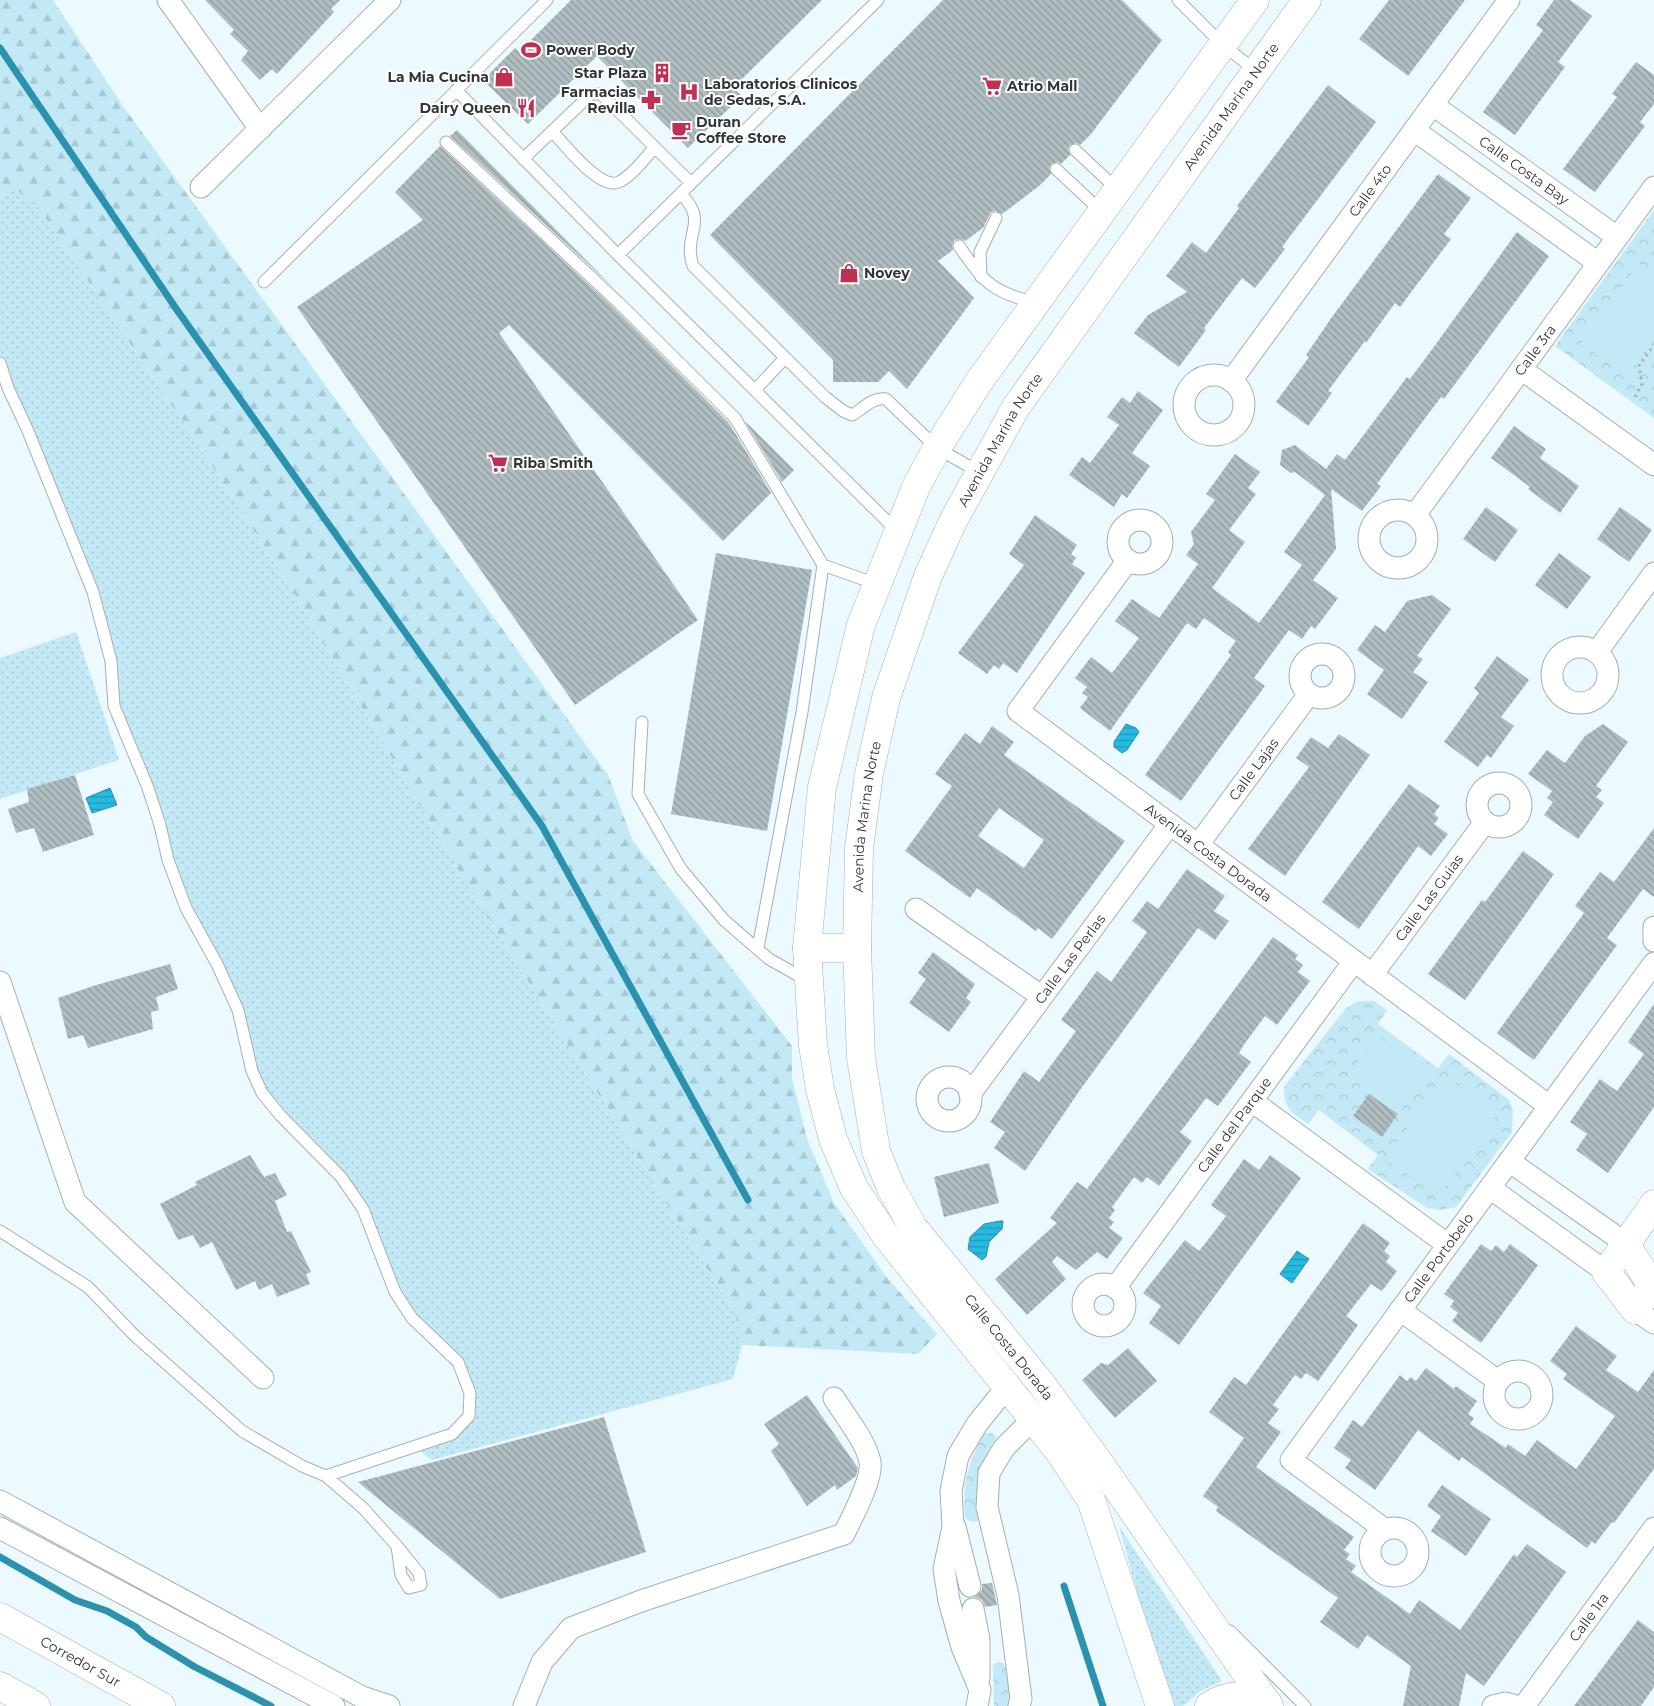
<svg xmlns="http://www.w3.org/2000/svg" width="1654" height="1706" font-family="Montserrat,sans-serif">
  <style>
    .grass { fill: url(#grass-dots) }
    .forest { fill: url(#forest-firs) }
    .park { fill: url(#park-crowns) }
    .pitch { fill: #c3e9f6 }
    .water { fill: url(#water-rules); stroke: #2a92ae }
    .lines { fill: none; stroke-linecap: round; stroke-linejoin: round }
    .stream { stroke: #2a92ae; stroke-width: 7 }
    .building { fill: url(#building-back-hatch); fill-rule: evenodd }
    .service-casing { stroke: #a4b0b4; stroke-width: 13 }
    .minor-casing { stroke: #a4b0b4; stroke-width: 23 }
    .tertiary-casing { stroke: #a4b0b4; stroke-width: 29 }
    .secondary-casing { stroke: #a4b0b4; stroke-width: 29 }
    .motorway-casing { stroke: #a4b0b4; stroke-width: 29 }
    .path { stroke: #aab4b8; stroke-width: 3; stroke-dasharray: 2.5 4; stroke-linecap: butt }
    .service { stroke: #fff; stroke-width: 11 }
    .minor { stroke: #fff; stroke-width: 21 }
    .tertiary { stroke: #fff; stroke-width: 28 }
    .secondary { stroke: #fff; stroke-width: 28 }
    .motorway { stroke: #fff; stroke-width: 28 }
    .labels { text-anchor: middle; stroke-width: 4; stroke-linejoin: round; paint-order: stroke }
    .poi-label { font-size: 14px; font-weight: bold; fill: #313638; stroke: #fff; text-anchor: start }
    .street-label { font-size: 14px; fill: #313638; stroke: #fff }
  </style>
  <defs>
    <pattern id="grass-dots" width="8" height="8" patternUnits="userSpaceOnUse" patternTransform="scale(1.25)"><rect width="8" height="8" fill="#c3e9f6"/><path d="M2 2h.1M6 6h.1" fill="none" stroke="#a8c8d4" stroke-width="1.8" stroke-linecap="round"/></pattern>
    <pattern id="forest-firs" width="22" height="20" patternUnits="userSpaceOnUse" patternTransform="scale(1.25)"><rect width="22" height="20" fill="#c3e9f6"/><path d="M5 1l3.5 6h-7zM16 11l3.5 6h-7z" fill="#a8c8d4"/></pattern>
    <pattern id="park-crowns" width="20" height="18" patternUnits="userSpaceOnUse" patternTransform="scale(1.25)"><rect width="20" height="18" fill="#c3e9f6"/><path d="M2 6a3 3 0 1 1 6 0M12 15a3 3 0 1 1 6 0" fill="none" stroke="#a8c8d4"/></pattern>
    <pattern id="water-rules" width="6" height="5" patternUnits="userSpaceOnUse" patternTransform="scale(1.25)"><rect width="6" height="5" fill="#27bae1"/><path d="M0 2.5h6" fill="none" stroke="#2298b7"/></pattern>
    <pattern id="building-back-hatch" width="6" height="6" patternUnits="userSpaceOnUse" patternTransform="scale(1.25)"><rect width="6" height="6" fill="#b0bdc1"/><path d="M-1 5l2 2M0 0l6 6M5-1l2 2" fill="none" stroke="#909a9e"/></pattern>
  </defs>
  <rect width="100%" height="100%" fill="#ecf9fe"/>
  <path class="grass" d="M14,188L38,207L199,446L291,588L453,861L735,1313L742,1345L733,1379L432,1460L416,1447L452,1434L469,1416L458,1362L412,1318L363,1209L262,1093L238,1010L186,908L114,706L104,626L0,363V197Z
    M76,632L119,760L0,799V658Z
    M1119,1526L1222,1681L1199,1692L1183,1706H1174L1144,1617Z"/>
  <path class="forest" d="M0,0H53L123,106L608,775L633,841L792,1046V1078L807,1139L834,1203L888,1279L937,1334L918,1354L742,1345L735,1313L453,861L291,588L199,446L38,207L14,188L0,197Z"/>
  <path class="park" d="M1654,210V418L1555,346Z
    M1358,1001H1374L1387,1010L1378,1024L1438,1068L1449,1054L1509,1100L1513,1110L1512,1132L1456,1207L1440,1210L1427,1208L1368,1169L1378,1155L1319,1110L1308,1124C1292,1113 1283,1108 1284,1087L1346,1008Z
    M985,1433H993L996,1438L981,1466L977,1491L980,1521L971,1522L965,1518C962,1483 968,1462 985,1433Z
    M997,1662L1003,1663L1011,1678V1706H994L993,1666Z"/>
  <path class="pitch" d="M1639,263L1654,274V338L1626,376L1581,343Z
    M1377,1035L1428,1072L1402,1109L1351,1072Z
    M1444,1075L1498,1113L1439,1197L1385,1159Z"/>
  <path class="water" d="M1126,724L1136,728L1139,732L1127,750L1122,753L1114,747V742Z
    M110,788L117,805L92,813L86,798Z
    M1000,1221H1003L1002,1229L989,1242L986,1257L982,1260L968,1249L970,1237L984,1224Z
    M1297,1251L1309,1259L1292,1283L1280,1274Z"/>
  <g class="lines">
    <path class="stream" d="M0,48L177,310L542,826L748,1200
      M0,1557L75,1600L107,1611L136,1627L146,1637L195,1667L271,1706
      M1064,1586L1103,1706"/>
  </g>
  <path class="building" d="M205,0H340L331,9L334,12L277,74L272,69L260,80L241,60L248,51L230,34L234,30Z
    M571,0H822L733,88L742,96L688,148L597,56L528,124L483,80L515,48L519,52Z
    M943,0H1122L1162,40L1091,134L1080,145L1076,143L1070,145L1068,149L1070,155L1061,164L1057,162L1051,164L1049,168L1051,174L1039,186L1002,214L996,211L991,212L983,228L965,241L959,239L954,240L952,246L953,250L938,261L974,298L907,389L889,371L878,382H833V360L710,235Z
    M1389,0H1465L1408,76L1359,39Z
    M1554,0H1570L1592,16L1558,62L1565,67L1515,135L1483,112L1543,30L1536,25Z
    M1636,62L1654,75V104L1640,122L1645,126L1595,192L1563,169L1617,97L1612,94Z
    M1328,85L1376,122L1282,247L1285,249L1255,288L1242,278L1204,328L1206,330L1179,367L1134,333L1148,315L1187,292L1166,276L1192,242L1206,253L1239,208L1237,206Z
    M457,130L614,288L450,136Z
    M440,146L614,308L729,423L771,493L723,541L509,325L499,333L698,620L575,705L297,307L423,220L395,192Z
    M1438,174L1471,198L1444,234L1451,239L1400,307L1395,303L1366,343L1365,341L1328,391L1332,393L1308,426L1276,402L1309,357L1306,355L1332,317Z
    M1517,232L1549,256L1444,399L1441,397L1414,433L1377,484L1381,486L1362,511L1331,489L1336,549L1313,580L1338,598L1315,629L1311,626L1302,639L1289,630L1254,678L1265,686L1181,801L1145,775L1231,655L1228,652L1236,641L1204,618L1196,629L1187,623L1110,731L1080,708L1088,697L1082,693L1087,687L1075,678L1091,657L1112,673L1139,638L1115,621L1132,599L1159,618L1198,564L1186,555L1194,544L1191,532L1215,500L1206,494L1235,454L1260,472L1248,488L1256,494L1229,530L1245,542L1212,588L1259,623L1302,565L1284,552L1325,495L1295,472L1291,473L1280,465L1282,450L1295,445L1326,469L1337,454L1345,460L1407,377L1410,379L1436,344Z
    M1138,391L1163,410L1132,453L1150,466L1127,498L1122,494L1114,507L1069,475L1082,457L1090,463L1119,425L1107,417L1122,397L1130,403Z
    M745,421L794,470L782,482Z
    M1514,426L1546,449L1540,458L1579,486L1560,513L1528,489L1530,487L1491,458Z
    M1486,507L1518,530L1495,562L1463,539Z
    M1620,507L1652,530L1629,562L1597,539Z
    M1035,515L1077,545L1071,554L1076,558L1072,564L1085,573L1017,673L1003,663L999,669L994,665L987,674L958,653L1024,565L1009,554Z
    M716,553L812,570L767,831L671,814Z
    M1559,553L1591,577L1567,609L1535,585Z
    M1432,595L1451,609L1417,656L1423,659L1413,672L1428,682L1402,719L1367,694L1384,670L1357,650L1375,625L1385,632L1407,601Z
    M1497,656L1529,680L1501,717L1514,726L1491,758L1487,755L1478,767L1444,742L1479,693L1474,688Z
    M1603,724L1628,742L1596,786L1602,790L1596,797L1604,803L1578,839L1544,815L1553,802L1547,798L1552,791L1528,774L1547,750L1565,763L1585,736Z
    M992,726L1014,742L1004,755L1125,841L1052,939L1038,928L1036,931L977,888L970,898L905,851L952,786L935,774L965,733L980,744ZM999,808L1044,840L1024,868L978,836Z
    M1339,734L1370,755L1285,876L1248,849L1309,767L1296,758L1311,737L1328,748Z
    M75,775L94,835L43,852L34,828L16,833L8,809L29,802L27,789Z
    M1409,784L1440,806L1434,814L1439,818L1434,824L1448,834L1431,856L1418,846L1359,929L1322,902Z
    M1654,828V897L1643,889L1607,938L1617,945L1534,1060L1497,1033L1584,913L1575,906L1600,872L1614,882Z
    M1523,851L1554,874L1465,1000L1428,974L1482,900L1485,902Z
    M1187,869L1225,896L1214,911L1229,921L1215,940L1198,928L1080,1090L1025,1171L994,1148L1005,1132L990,1122L1024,1071L1039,1082L1076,1031L1061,1020L1097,971L1111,982L1147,932L1132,921L1147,901L1158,909Z
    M1273,937L1298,955L1295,959L1303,965L1298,972L1310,981L1277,1025L1265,1016L1243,1046L1239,1053L1251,1062L1218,1106L1206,1098L1185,1126L1180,1132L1192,1141L1159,1186L1147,1177L1142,1183L1134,1177L1112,1207L1115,1210L1109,1218L1114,1222L1109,1228L1123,1238L1107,1259L1097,1252L1076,1270L1057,1256L1052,1262L1066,1279L1027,1315L995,1279L1057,1223L1050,1218L1077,1182L1087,1189Z
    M933,952L975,984L966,998L971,1002L949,1032L909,1003L926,979L918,973Z
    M170,964L178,989L156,997L159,1010L151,1012L153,1029L88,1048L83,1035L68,1039L58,998L93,986Z
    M1654,1004V1107L1608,1173L1576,1150L1587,1134L1570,1122L1600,1079L1617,1091L1644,1054L1628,1042Z
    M1369,1094L1398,1114L1382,1137L1353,1116Z
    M250,1155L264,1177L275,1173L287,1195L275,1201L287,1232L291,1231L311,1272L306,1274L310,1284L277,1297L272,1284L259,1290L255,1281L236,1290L212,1242L200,1248L193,1235L178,1240L160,1204L197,1185L195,1182Z
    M1270,1155L1301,1178L1179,1345L1149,1323L1161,1306L1143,1293L1185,1240L1199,1251L1211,1236L1226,1216L1211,1205L1244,1159L1259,1170Z
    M989,1163L999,1203L944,1217L934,1177Z
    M1363,1223L1390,1243L1384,1251L1390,1256L1386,1262L1397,1271L1382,1291L1371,1284L1346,1316L1358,1325L1318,1381L1306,1373L1301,1379L1295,1375L1273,1405L1279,1409L1268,1423L1281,1432L1256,1467L1354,1537L1344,1550L1350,1554L1346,1559L1356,1566L1351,1572L1410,1614L1419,1600L1460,1630L1514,1554L1517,1557L1527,1544L1566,1572L1484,1686L1466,1673L1459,1706H1403L1411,1666L1367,1635L1358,1649L1320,1622L1338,1598L1216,1511L1218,1507L1203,1496L1244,1438L1209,1412L1234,1377L1246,1385Z
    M1481,1244L1491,1251L1496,1245L1504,1252L1510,1244L1538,1265L1481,1343L1452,1321L1458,1313L1450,1307L1454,1301L1444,1294Z
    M1576,1326L1617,1356L1606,1370L1638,1392L1654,1370V1469L1614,1523L1612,1522L1595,1544L1592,1541L1587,1548L1462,1457L1459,1461L1418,1430L1375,1490L1345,1468L1351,1460L1334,1448L1353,1420L1362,1427L1400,1375L1407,1381L1411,1377L1416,1381L1426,1368L1454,1389L1456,1386L1477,1401L1468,1414L1474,1418L1470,1424L1506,1448L1508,1444L1525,1456L1537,1440L1576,1469L1615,1416L1563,1379L1567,1374L1550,1361Z
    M1128,1348L1157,1381L1115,1418L1082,1380L1101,1363L1108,1365Z
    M807,1395L858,1468L856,1476L837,1490L835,1485L807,1506L771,1451L779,1444L764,1424Z
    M604,1417L646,1552L500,1599L358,1482Z
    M1442,1485L1491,1519L1466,1556L1431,1531L1441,1516L1427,1506Z
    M992,1583L997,1605L985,1607L982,1600L975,1597L982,1590V1584Z
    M1638,1620L1654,1632V1687L1641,1706H1574Z"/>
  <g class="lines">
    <defs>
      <path id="service" d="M1178,0L1223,45L1255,70
        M456,90L618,255L897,531
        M552,131C564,144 600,191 619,182C633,175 645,158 655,147
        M446,142L619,303L735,418L823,565L802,712L758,948
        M1075,150L1118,190
        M523,159L591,94H601L691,183
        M1056,169L1102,212
        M681,194C710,223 682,233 693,266L825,397L843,411L852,415C863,409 872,397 886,399L937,448L979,472
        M959,246C984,282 991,292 1036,303
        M618,255L878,0
        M981,277L980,252L996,218
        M264,282L547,0
        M0,363L8,388L28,431L93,592L111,661L114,706L148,788L160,825L168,860L186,908L217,964L238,1010L252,1071L262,1093L280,1115L341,1177L363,1209L395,1292L412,1318L458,1362L470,1393L469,1416L452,1434L326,1476
        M755,390L785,358
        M823,565L876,584
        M642,722L638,794L681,869L724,920L769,959L808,981
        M0,1231L88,1287L135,1336L242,1431L302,1466L326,1476L363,1508L397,1546L419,1573L421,1585L409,1588L401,1575L397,1546
        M1230,1631L1305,1706"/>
      <g id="minor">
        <path d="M168,0L260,129"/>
        <path id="s1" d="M1433,105L1617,237"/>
        <path d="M1414,130L1598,263"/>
        <path d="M201,187L390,0"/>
        <path d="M1521,369L1654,465"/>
        <circle cx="1214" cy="405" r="30"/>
        <path id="s2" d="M1231,381L1509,0"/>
        <circle cx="1398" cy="539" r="29"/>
        <path id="s3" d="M1415,515L1654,187"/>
        <circle cx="1140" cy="542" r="22"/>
        <path id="s4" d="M1128,560L1018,711L1549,1106"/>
        <circle cx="1580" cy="675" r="28"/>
        <path d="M1597,652L1654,573"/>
        <circle cx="1322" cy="676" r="22"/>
        <circle cx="1499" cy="805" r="22"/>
        <path id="s5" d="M1198,845L1309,694"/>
        <path d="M916,909L1041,996"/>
        <path d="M1654,927V941"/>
        <path id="s6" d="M1372,975L1485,822"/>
        <path d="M0,982L75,1202L263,1378"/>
        <circle cx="949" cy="1099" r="22"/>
        <path id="s7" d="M970,1094L1170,824"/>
        <path d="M1252,1101L1448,1245"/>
        <path d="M1509,1161L1625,1243"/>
        <path d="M1490,1188L1606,1272"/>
        <circle cx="1104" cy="1305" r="21"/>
        <path id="s8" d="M1115,1288L1354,961"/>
        <path d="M1400,1310L1498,1381"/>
        <path d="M1635,1310L1654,1323"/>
        <circle cx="1518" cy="1395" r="24"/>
        <path d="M0,1501L362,1697L389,1706"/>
        <path d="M955,1527L970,1586"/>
        <circle cx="1394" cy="1552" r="24"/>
        <path d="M0,1528L334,1706"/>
        <path id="s9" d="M1384,1529L1291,1460L1654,963"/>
        <path d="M973,1609L979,1639V1678"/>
        <path d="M524,1706L542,1662L571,1628L641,1601L844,1534C852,1517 873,1479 870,1462C866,1441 845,1416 834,1398"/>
        <path d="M977,1706L980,1690L962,1647L949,1601L944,1569L953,1527L951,1491L958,1456L977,1424L1006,1388"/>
        <path d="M1019,1706L1021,1699L1008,1595L987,1507L989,1473L1004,1448L1032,1420"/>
        <path d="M1493,1706L1506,1703L1516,1706"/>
        <path id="s10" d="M1524,1706L1654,1528"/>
      </g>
      <path id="tertiary" d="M1654,1204L1606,1272L1635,1310L1654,1283
        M1625,1243L1652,1286"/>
      <g id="secondary">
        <path d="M807,948H857"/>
        <path d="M1160,1706L1091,1500L1061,1454L886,1236L854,1188L833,1139L820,1089L813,1045L807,948L822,787L861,625L916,487L937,448L978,383L1255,0"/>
        <path d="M1209,1706C1228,1693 1248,1694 1268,1704"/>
        <path id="s11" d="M1269,1706L1098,1461L1040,1382L913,1227L891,1188L876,1151L861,1058L857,948L859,848L869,774L886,698L928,576L953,521L1016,407L1307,0"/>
      </g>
      <g id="motorway">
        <path id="s12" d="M0,1617L161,1706"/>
        <path d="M0,1686L36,1706"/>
      </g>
    </defs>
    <use href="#service" class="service-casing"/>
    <use href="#minor" class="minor-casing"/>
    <use href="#tertiary" class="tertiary-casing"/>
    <use href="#secondary" class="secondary-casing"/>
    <use href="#motorway" class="motorway-casing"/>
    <path class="path" d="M1635,397L1642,384L1639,365L1654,345"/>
    <use href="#service" class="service"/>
    <use href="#minor" class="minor"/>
    <use href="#tertiary" class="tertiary"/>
    <use href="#secondary" class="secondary"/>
    <use href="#motorway" class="motorway"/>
  </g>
  <defs>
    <symbol id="stadium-bare" viewBox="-9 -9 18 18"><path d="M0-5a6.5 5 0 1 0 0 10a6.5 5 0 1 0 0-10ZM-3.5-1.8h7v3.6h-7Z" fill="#c03053" stroke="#fff" stroke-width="2.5" paint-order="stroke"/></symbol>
    <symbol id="building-bare" viewBox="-9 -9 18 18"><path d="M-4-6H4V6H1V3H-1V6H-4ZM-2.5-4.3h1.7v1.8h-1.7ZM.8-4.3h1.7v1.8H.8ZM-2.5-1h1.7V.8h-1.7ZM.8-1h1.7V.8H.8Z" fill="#c03053" stroke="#fff" stroke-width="2.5" paint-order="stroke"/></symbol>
    <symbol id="shop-bare" viewBox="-9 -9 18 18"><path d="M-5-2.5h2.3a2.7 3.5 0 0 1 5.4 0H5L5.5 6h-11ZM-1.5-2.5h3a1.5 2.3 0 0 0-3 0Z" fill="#c03053" stroke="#fff" stroke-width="2.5" paint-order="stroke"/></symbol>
    <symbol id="supermarket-bare" viewBox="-9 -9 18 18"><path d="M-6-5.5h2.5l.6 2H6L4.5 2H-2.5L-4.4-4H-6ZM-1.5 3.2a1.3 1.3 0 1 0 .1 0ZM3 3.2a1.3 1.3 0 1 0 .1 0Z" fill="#c03053" stroke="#fff" stroke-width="2.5" paint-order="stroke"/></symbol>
    <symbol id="hospital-bare" viewBox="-9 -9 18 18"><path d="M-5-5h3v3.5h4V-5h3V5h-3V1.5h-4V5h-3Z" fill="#c03053" stroke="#fff" stroke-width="2.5" paint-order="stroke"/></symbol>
    <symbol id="pharmacy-bare" viewBox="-9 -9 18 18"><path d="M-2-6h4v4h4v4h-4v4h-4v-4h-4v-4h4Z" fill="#c03053" stroke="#fff" stroke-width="2.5" paint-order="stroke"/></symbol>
    <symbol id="restaurant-bare" viewBox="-9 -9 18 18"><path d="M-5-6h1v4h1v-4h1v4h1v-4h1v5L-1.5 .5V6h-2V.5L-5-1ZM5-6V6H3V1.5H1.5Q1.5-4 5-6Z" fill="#c03053" stroke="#fff" stroke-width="2.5" paint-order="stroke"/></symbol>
    <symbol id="cafe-bare" viewBox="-9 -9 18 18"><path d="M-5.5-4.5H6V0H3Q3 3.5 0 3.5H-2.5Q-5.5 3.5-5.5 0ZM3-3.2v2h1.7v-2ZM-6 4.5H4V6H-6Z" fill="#c03053" stroke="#fff" stroke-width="2.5" paint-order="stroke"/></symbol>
  </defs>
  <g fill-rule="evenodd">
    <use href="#stadium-bare" x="517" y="36" width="28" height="28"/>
    <use href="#building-bare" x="648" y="59" width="28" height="28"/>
    <use href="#shop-bare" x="490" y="63" width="28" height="28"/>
    <use href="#supermarket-bare" x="978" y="72" width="28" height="28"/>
    <use href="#hospital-bare" x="675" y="78" width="28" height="28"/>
    <use href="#pharmacy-bare" x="637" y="86" width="28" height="28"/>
    <use href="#restaurant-bare" x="512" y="94" width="28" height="28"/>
    <use href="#cafe-bare" x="667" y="116" width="28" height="28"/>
    <use href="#shop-bare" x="835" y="259" width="28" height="28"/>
    <use href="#supermarket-bare" x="484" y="449" width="28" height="28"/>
  </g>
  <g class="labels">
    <g class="poi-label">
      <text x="546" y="55">Power Body</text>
      <text x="647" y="78" text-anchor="end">Star Plaza</text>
      <text x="489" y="82" text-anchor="end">La Mia Cucina</text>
      <text x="704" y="89">Laboratorios Clinicos<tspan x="704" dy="16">de Sedas, S.A.</tspan></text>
      <text x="1007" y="91">Atrio Mall</text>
      <text x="636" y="97" text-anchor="end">Farmacias<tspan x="636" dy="16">Revilla</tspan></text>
      <text x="511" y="113" text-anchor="end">Dairy Queen</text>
      <text x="696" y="127">Duran<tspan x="696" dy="16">Coffee Store</tspan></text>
      <text x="864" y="278">Novey</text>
      <text x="513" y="468">Riba Smith</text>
    </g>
    <g class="street-label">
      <text dy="5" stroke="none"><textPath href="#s11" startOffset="1828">Avenida Marina Norte</textPath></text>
      <text dy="5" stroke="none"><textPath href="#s1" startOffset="112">Calle Costa Bay</textPath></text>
      <text dy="5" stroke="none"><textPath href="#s2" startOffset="236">Calle 4to</textPath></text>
      <text dy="5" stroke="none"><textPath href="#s3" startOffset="204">Calle 3ra</textPath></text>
      <text dy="5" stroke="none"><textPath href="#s11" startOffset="1422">Avenida Marina Norte</textPath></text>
      <text dy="5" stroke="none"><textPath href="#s5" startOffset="94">Calle Lajas</textPath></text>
      <text dy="5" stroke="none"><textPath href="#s11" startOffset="1018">Avenida Marina Norte</textPath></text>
      <text dy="5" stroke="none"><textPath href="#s4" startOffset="424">Avenida Costa Dorada</textPath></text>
      <text dy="5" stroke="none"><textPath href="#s6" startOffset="96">Calle Las Guias</textPath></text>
      <text dy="5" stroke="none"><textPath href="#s7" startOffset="168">Calle Las Perlas</textPath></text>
      <text dy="5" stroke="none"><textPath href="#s8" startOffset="202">Calle del Parque</textPath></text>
      <text dy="5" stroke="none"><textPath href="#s9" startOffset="366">Calle Portobelo</textPath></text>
      <text transform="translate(1009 1347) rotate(51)" y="5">Calle Costa Dorada</text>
      <text dy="5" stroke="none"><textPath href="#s10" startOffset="110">Calle 1ra</textPath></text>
      <text dy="5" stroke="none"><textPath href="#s12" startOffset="92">Corredor Sur</textPath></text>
    </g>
  </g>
</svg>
